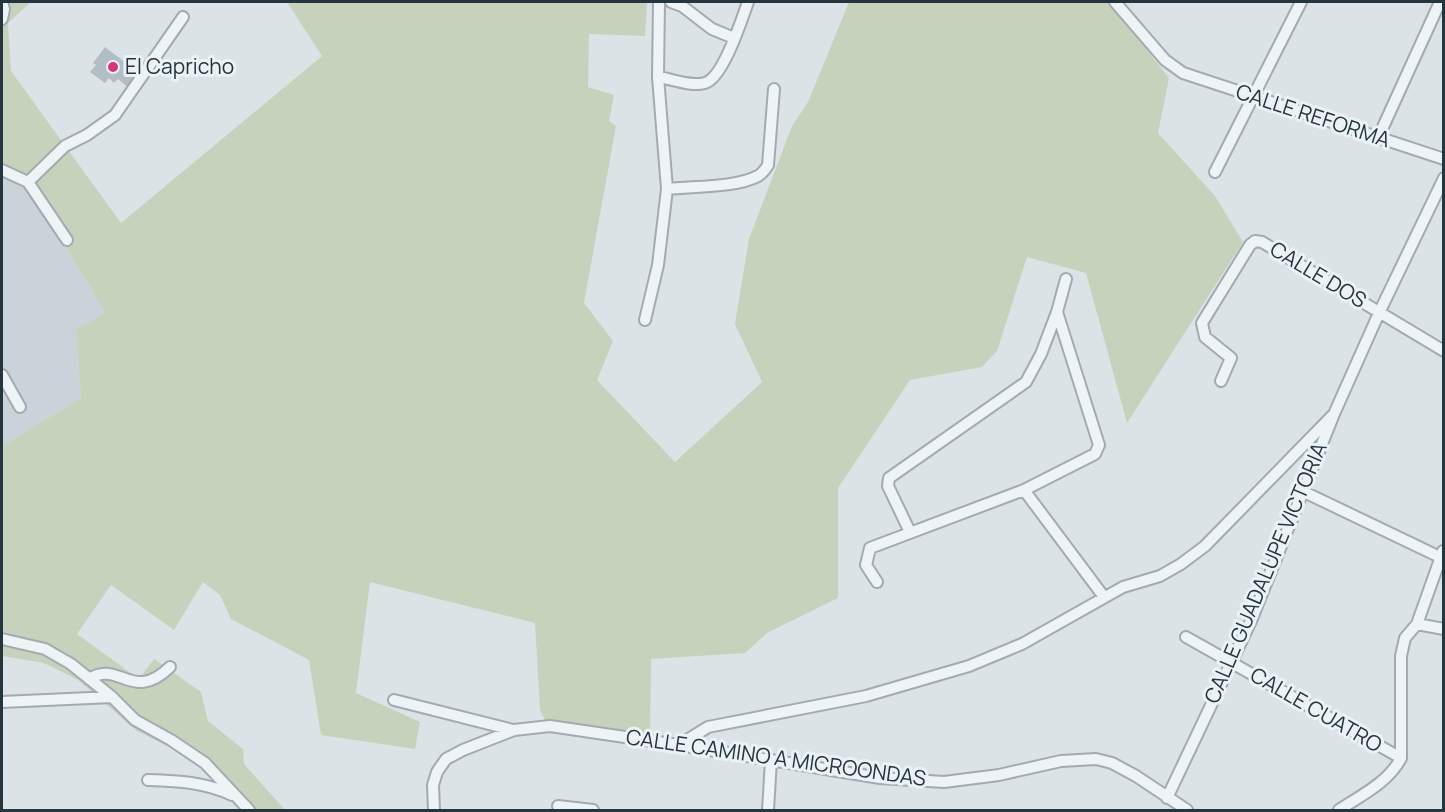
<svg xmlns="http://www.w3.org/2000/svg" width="1445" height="812" font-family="Manrope,sans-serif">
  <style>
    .built { fill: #c9d3d9 }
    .green { fill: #c7d2bc }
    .building { fill: #b2bec4 }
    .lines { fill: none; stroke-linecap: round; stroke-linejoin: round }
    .minor-casing { stroke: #a1abb1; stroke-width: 14 }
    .minor { stroke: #eef3f5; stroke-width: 10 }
    .poi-dot { fill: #d73579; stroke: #ebf2f5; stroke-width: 2 }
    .labels { text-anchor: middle; stroke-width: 6; stroke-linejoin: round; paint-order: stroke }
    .poi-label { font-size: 21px; fill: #24353e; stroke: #ebf2f5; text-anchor: start }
    .street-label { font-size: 21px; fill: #24353e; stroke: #ebf2f5 }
  </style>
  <rect width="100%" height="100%" fill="#dce3e7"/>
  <path class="built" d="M2,175L37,198L105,313L76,329L81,398L2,446Z"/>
  <path class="green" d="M2,2H31L8,23L11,71L121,223L322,56L287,2H647L645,36L589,34L588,87L614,95L609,121L616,126L584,303L613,341L597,380L675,462L762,382L735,324L749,239L792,126L808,102L849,2H1110L1169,78L1158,133L1215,196L1243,242L1127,423L1086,273L1027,257L997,351L982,367L910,380L838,488V598L767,633L745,653L651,659L650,737L545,720L540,710L535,623L370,582L356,693L420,722L415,749L321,735L309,660L231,619L220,595L203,582L174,630L111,585L77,634L139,679L154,659L201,692L208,721L243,749L244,764L285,810H242L216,780L177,751L137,731L78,680L44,663L2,656V446L81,398L76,329L105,313L37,198L2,175Z"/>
  <path class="building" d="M105,47L134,69L132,72L138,77L129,88L118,79L114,83L109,78L105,83L90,72L96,65L93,63Z"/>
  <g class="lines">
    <defs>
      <path id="minor" d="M671,2L682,6L712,29L734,38
        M1115,2L1165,60L1183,73L1444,159
        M2,19L4,9L2,2
        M658,77C672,79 691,87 705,83C723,78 742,19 748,2
        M1378,138L1440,2
        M2,170L28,182
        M1215,172L1301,2
        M28,182L65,146L87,135L115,115L183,17
        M28,182L67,240
        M667,189C694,186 735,188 758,176C763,173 765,170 768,165L774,89
        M645,320L658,265L667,189L658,77L659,2
        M2,375L20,407
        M1221,381L1231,358L1205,337L1202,323L1250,245L1255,241L1262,242L1444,351
        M1024,490L1104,597
        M1302,491L1444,559
        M910,532L888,486L889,478L1026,382L1041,354L1057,312L1066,279
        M877,582L866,565L870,548L1024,490L1095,454L1099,445L1057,312
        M1417,624L1443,551
        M1186,637L1401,758
        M2,639L45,649L71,664L112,697L135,720L171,740L205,763L249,810
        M89,679C119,659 132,704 170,667
        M394,700L513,730
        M2,702L112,697
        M679,745L708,727L866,696L969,666L1022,644L1123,587L1160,576L1181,564L1205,546L1334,414
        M148,780C178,781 205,782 232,795
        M1167,798L1251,621L1334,414L1379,313L1444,178
        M558,806L593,810
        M434,810L433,785L437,772L446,759L463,750L514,730L550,726L679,745L880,778L944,782L999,775L1061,761L1096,759L1112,763L1136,776L1187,810
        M768,810L771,760
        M1339,810C1360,796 1389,782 1401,758V656L1405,638L1417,624L1444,629"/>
    </defs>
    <use href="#minor" class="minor-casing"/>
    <use href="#minor" class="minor"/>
  </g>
  <circle class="poi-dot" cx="113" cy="67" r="6"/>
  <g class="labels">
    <g class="poi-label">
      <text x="125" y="74">El Capricho</text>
    </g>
    <g class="street-label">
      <text transform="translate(1313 116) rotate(18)" y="7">CALLE REFORMA</text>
      <text transform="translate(1318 275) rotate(31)" y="7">CALLE DOS</text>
      <text transform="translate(1266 573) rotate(-67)" y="7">CALLE GUADALUPE VICTORIA</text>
      <text transform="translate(1316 710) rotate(30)" y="7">CALLE CUATRO</text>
      <text transform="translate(776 758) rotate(8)" y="7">CALLE CAMINO A MICROONDAS</text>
    </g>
  </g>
  <rect width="1445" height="812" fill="none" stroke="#24353e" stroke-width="6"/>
</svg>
